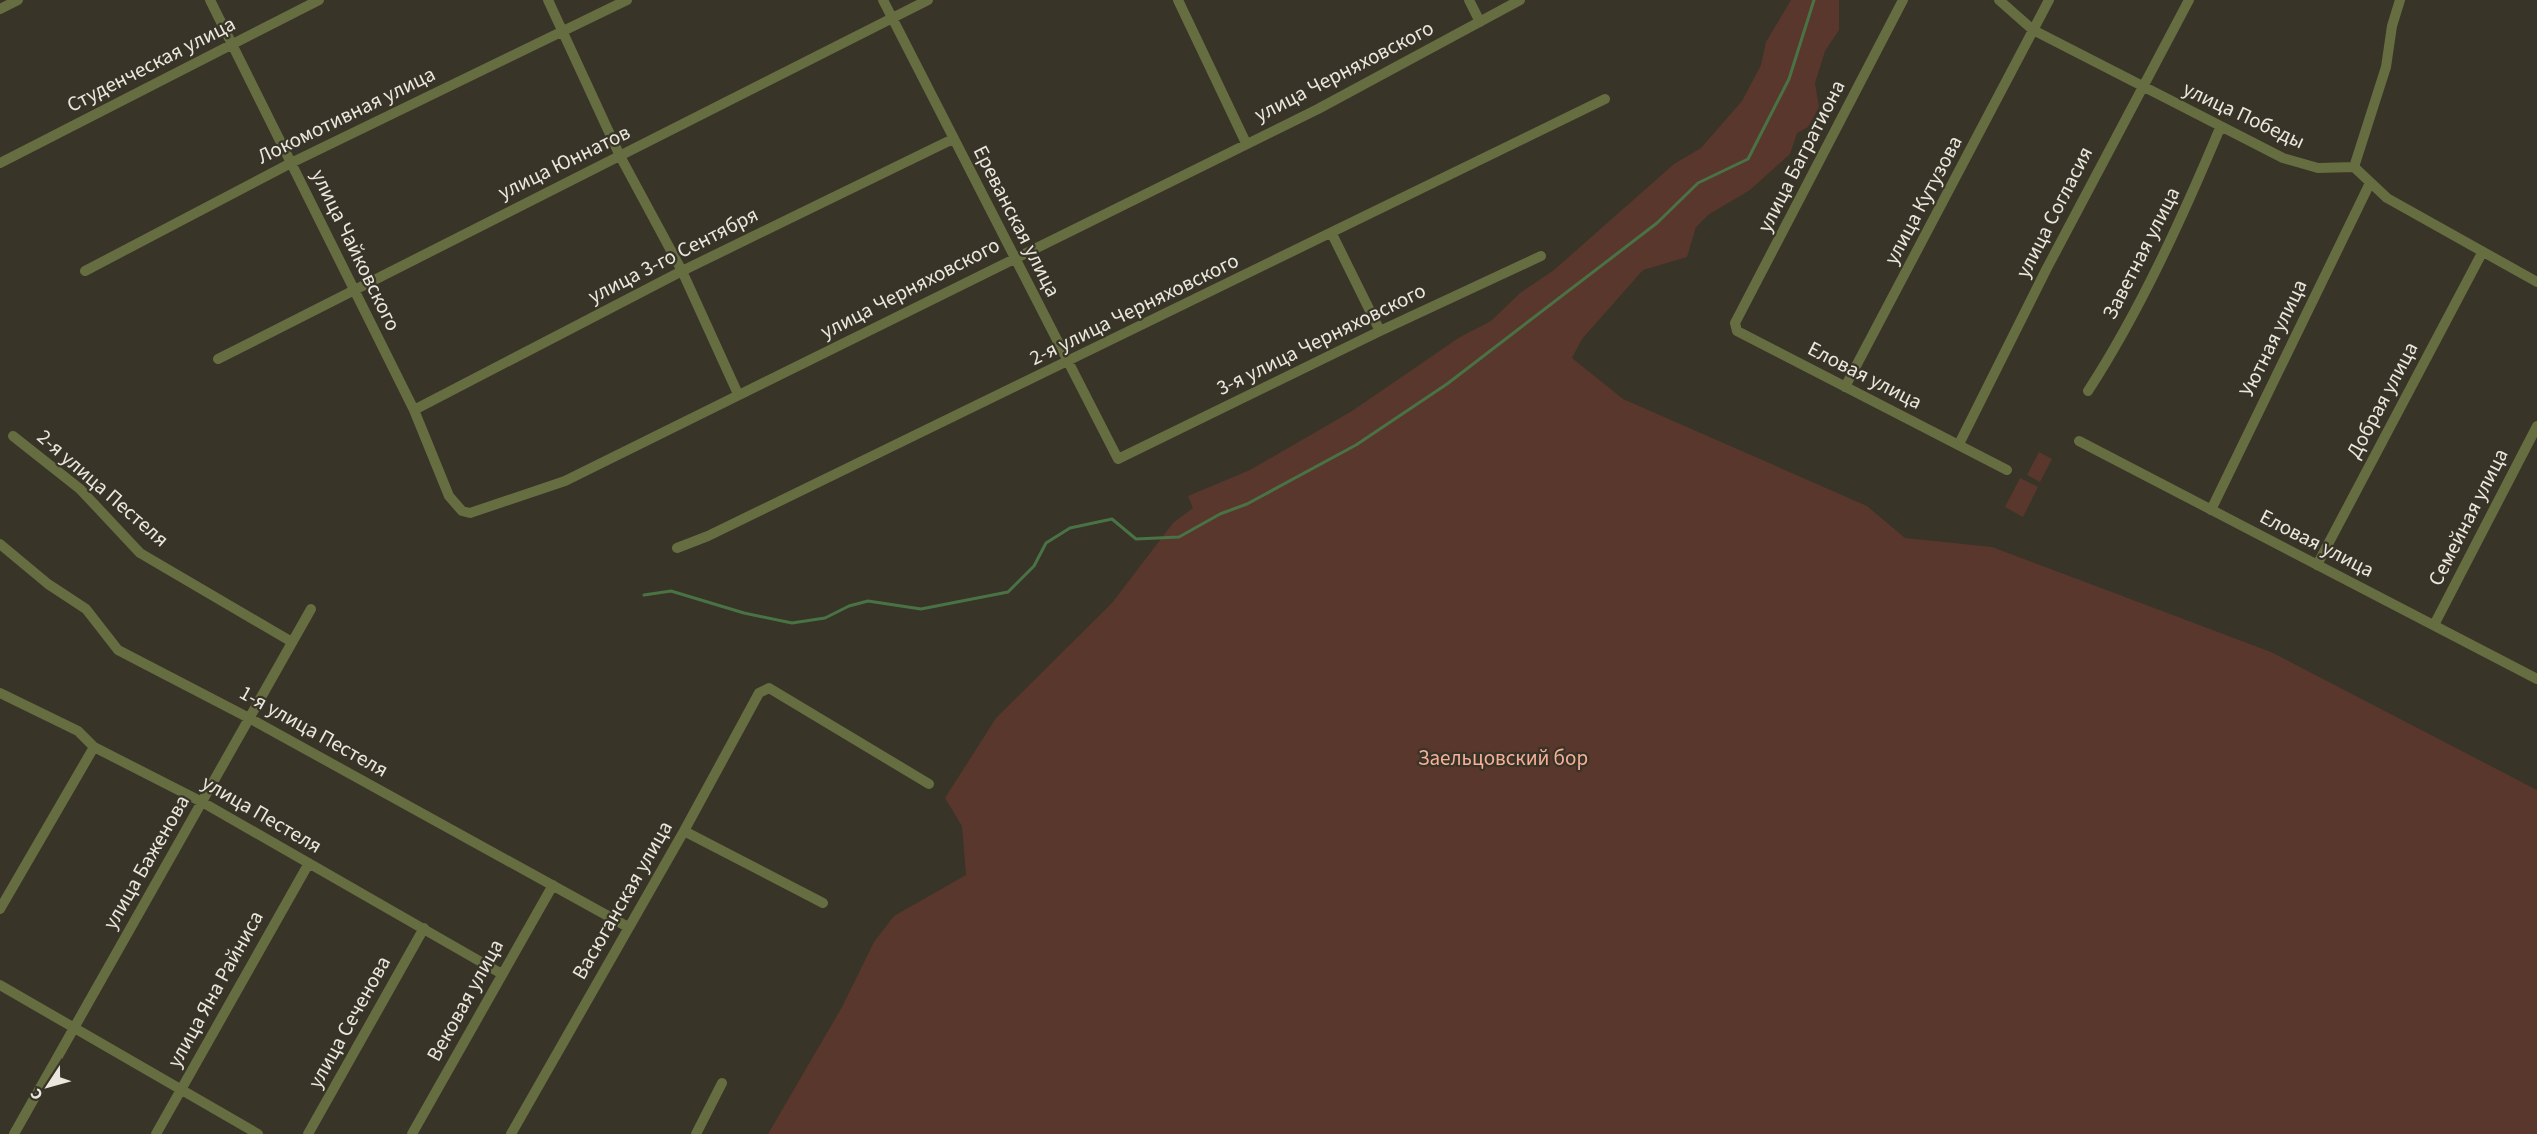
<svg xmlns="http://www.w3.org/2000/svg" width="2537" height="1134" font-family="'Source Sans 3',sans-serif">
  <style>
    .green { fill: #59372d }
    .lines { fill: none; stroke-linecap: round; stroke-linejoin: round }
    .stream { stroke: #497345; stroke-width: 3 }
    .minor { stroke: #666d41; stroke-width: 10 }
    .labels { text-anchor: middle; stroke-width: 4.5; stroke-linejoin: round; paint-order: stroke }
    .street-label { font-size: 21px; fill: #eae7df; stroke: #383427 }
    .park-label { font-size: 21px; fill: #f8af98; stroke: #383427 }
  </style>
  <rect width="100%" height="100%" fill="#383427"/>
  <path class="green" d="M1791,0H1839V30L1825,51L1815,83L1819,107L1808,127L1797,133L1790,154L1750,190L1708,215L1696,227L1687,257L1643,270L1582,339L1572,358L1623,399L1867,506L1905,538L1992,547L2271,652L2537,790V1134H768L842,1007L874,942L894,916L966,875L962,826L945,798L996,718L1112,603L1173,523L1193,508L1188,496L1250,470L1352,411L1460,337L1491,321L1520,293L1554,270L1674,164L1701,148L1742,101L1761,65L1766,42Z
    M2039,452L2052,459L2040,482L2027,475Z
    M2020,478L2038,487L2023,517L2005,507Z"/>
  <g class="lines">
    <path class="stream" d="M644,595L671,591L744,613L792,623L825,618L849,606L868,601L921,609L1008,592L1034,566L1046,543L1070,528L1112,519L1136,539L1179,537L1220,514L1247,504L1356,445L1447,384L1657,223L1698,183L1748,159L1789,79L1814,0"/>
    <path class="minor" d="M210,0L414,410L449,496L462,511L470,513L565,481L1318,109L1520,0
      M548,0L620,156L682,271L738,394
      M883,0L1118,459L1380,331L1541,256
      M1178,0L1246,143
      M1469,0L1480,22
      M1903,0L1735,323L1737,331L2007,470
      M1999,0L2033,30L2283,158L2318,168L2354,167L2387,198L2537,282
      M0,9L18,0
      M0,163L319,0
      M2354,167L2386,67L2392,26L2400,0
      M1332,234L1380,331
      M85,271L291,163L627,0
      M218,359L928,0
      M1845,387L2049,0
      M2088,391C2140,311 2183,216 2220,128
      M414,410L682,271L953,139
      M13,436L80,489L140,553L292,642
      M2079,441L2537,679
      M1959,444L2047,268L2189,0
      M2211,510L2370,183
      M0,544L48,584L86,609L118,650L249,718L628,927
      M677,548L708,536L1605,99
      M2317,565L2482,253
      M2434,625L2537,426
      M0,693L78,731L94,747L202,802L502,974
      M684,831L823,903
      M0,909L94,747
      M0,985L258,1134
      M14,1134L311,609
      M156,1134L309,863
      M308,1134L424,928
      M412,1134L553,885
      M511,1134L684,831L759,693L769,688L929,784
      M696,1134L722,1083"/>
  </g>
  <g class="labels">
    <g class="street-label">
      <text transform="translate(151 64) rotate(-27)" y="7">Студенческая улица</text>
      <text transform="translate(1344 71) rotate(-27)" y="7">улица Черняховского</text>
      <text transform="translate(346 115) rotate(-26)" y="7">Локомотивная улица</text>
      <text transform="translate(2244 115) rotate(25)" y="7">улица Победы</text>
      <text transform="translate(1801 156) rotate(-63)" y="7">улица Багратиона</text>
      <text transform="translate(564 162) rotate(-26)" y="7">улица Юннатов</text>
      <text transform="translate(1923 200) rotate(-62)" y="7">улица Кутузова</text>
      <text transform="translate(2054 212) rotate(-63)" y="7">улица Согласия</text>
      <text transform="translate(1017 221) rotate(63)" y="7">Ереванская улица</text>
      <text transform="translate(356 250) rotate(64)" y="7">улица Чайковского</text>
      <text transform="translate(2141 253) rotate(-63)" y="7">Заветная улица</text>
      <text transform="translate(673 255) rotate(-27)" y="7">улица 3-го Сентября</text>
      <text transform="translate(910 288) rotate(-27)" y="7">улица Черняховского</text>
      <text transform="translate(1134 309) rotate(-26)" y="7">2-я улица Черняховского</text>
      <text transform="translate(2273 338) rotate(-64)" y="7">Уютная улица</text>
      <text transform="translate(1321 339) rotate(-26)" y="7">3-я улица Черняховского</text>
      <text transform="translate(1865 375) rotate(27)" y="7">Еловая улица</text>
      <text transform="translate(2382 400) rotate(-62)" y="7">Добрая улица</text>
      <text transform="translate(103 488) rotate(41)" y="7">2-я улица Пестеля</text>
      <text transform="translate(2468 517) rotate(-63)" y="7">Семейная улица</text>
      <text transform="translate(2317 543) rotate(27)" y="7">Еловая улица</text>
      <text transform="translate(314 731) rotate(29)" y="7">1-я улица Пестеля</text>
      <text transform="translate(262 814) rotate(30)" y="7">улица Пестеля</text>
      <text transform="translate(146 862) rotate(-60)" y="7">улица Баженова</text>
      <text transform="translate(622 900) rotate(-60)" y="7">Васюганская улица</text>
      <text transform="translate(215 989) rotate(-61)" y="7">улица Яна Райниса</text>
      <text transform="translate(465 1000) rotate(-61)" y="7">Вековая улица</text>
      <text transform="translate(349 1022) rotate(-61)" y="7">улица Сеченова</text>
    </g>
    <g class="park-label">
      <text x="1503" y="765">Заельцовский бор</text>
    </g>
  </g>
  <g transform="translate(48 1086) rotate(234)" stroke="#383427" stroke-width="4.5" paint-order="stroke">
  <path d="M0-4.5L10 22L0 15L-10 22Z" fill="#eae7df"/>
  <text y="-9" font-size="16" font-weight="bold" text-anchor="middle" fill="#eae7df">С</text>
  </g>
</svg>
